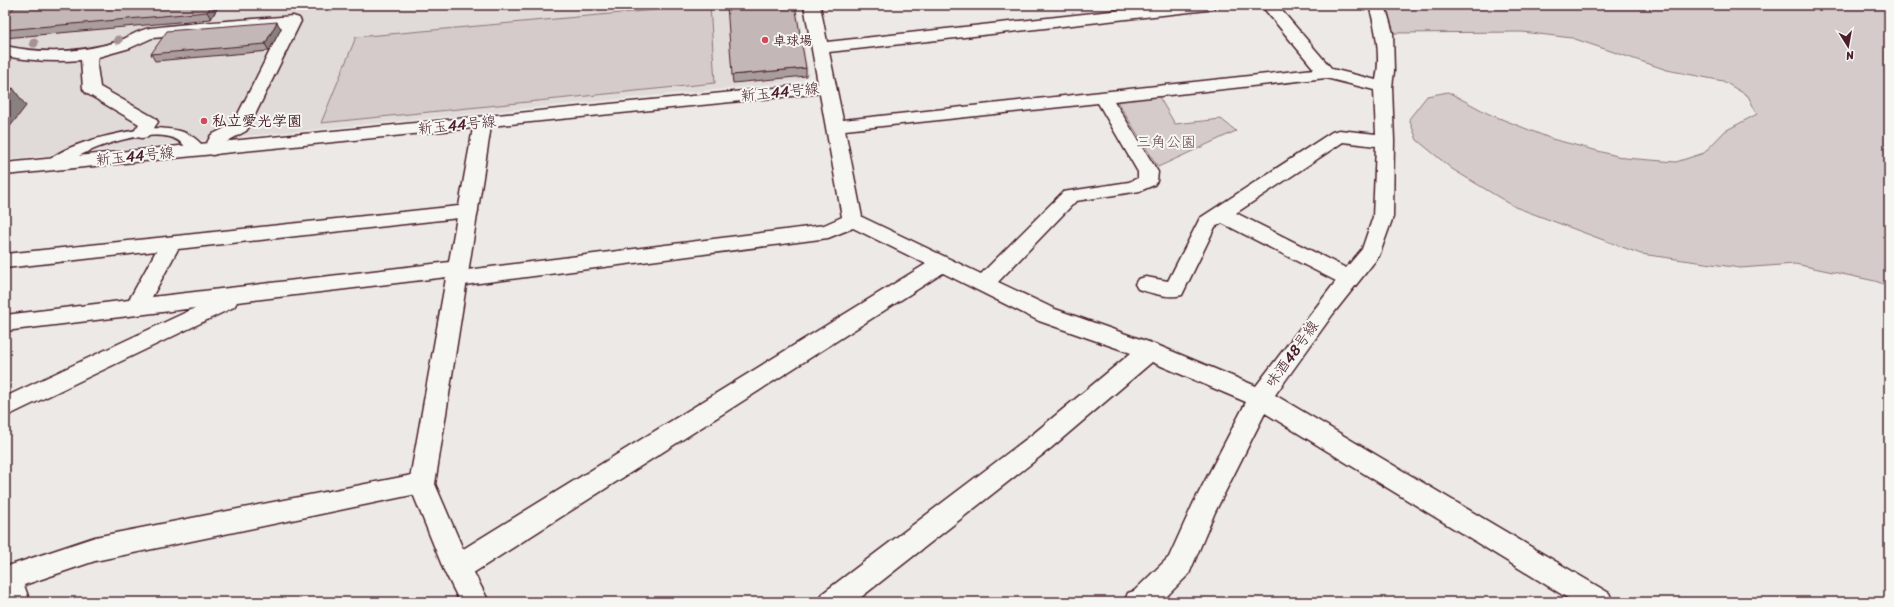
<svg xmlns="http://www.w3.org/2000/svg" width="1894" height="607" font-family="Sriracha,'Klee One',sans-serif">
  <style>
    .built { fill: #e0dad8 }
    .green { fill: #d4cbca; stroke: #8f757a }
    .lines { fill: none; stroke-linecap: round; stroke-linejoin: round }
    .lane-casing { stroke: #4a1f2b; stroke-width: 3 }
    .street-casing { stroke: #4a1f2b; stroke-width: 3 }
    .secondary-casing { stroke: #4a1f2b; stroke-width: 3 }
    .lane { fill: #f6f6f2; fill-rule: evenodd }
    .street { fill: #f6f6f2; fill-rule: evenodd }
    .secondary { fill: #f6f6f2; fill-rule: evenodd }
    .tree { fill: #a69295 }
    .wall { fill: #a99d9d; stroke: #4a1f2b }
    .shaded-wall { fill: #898080; stroke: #4a1f2b }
    .building { fill: #c4b7b7; stroke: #4a1f2b }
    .poi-dot { fill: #d1495b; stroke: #f6f6f2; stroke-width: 1.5 }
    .labels { text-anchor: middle; stroke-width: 4; stroke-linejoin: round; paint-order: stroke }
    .far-poi-label { font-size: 13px; font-weight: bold; fill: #4a1f2b; stroke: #f6f6f2; text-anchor: start }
    .street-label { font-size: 15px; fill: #4a1f2b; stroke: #f6f6f2 }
    .poi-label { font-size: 15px; font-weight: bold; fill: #4a1f2b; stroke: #f6f6f2; text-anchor: start }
    .park-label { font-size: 15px; fill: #6c4a53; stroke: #f6f6f2 }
  </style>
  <rect width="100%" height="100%" fill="#ece9e6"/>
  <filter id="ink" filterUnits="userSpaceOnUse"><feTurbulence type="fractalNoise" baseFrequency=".025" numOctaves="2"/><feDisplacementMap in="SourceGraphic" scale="8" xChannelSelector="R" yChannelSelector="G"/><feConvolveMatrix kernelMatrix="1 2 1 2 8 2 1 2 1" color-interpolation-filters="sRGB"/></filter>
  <g filter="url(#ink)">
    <path class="built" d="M5,5H797L809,74L801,81L5,160Z"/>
    <path class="green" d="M710,5L715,83L321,123L356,37Z
      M1387,5H1889V286L1875,281L1795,264L1740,268L1641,254L1515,207L1452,169L1417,140L1409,119L1427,96L1448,92L1489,114L1552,139L1625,158L1676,162L1704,153L1725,131L1757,114L1748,96L1723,81L1667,70L1572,38L1522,32L1392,33Z
      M1158,95L1175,124L1221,119L1236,131L1158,167L1115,98Z"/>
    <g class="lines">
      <defs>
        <path id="lane" d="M151,128C174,129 191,129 206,150L203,153C189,157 186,141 170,137C135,130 88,149 59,167L54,169L49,167L46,164C61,143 126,131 151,128Z"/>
        <path id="street" d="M804,5H820L827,42L1166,5H1216L1214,8L1208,10L829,52L843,120L1314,69L1261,5H1277L1332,69L1376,80C1381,55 1376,30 1369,5H1385L1393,33L1394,71L1392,87L1394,141L1393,217L1379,256L1333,314L1275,395L1609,593L1613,602H1574L1265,413L1215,512L1189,574L1161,602H1124L1128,593L1134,591L1169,557L1193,504L1246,402L1152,362L1051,448L855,602H819L823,593L1033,434L1131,353L1039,321L943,273L467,577L457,580L447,577L443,568L447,559L926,264L853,228L828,238L456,286L448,284L445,279L447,277L237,302L234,307L5,417V397L195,308L5,331V315L129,300L156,251L5,268V254L468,205L475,207L478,211L475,215L468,217L178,249L152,297L458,261L466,263L469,268L467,270L824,225L842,217ZM1326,78L1374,90L1376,134L1339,130L1332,132L1200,218L1168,281L1146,277L1138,279L1135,284L1138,289C1152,293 1168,299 1182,295L1215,227L1222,223L1336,281L1256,386L1157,345L1055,309L998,282L1076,201L1140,191L1154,185L1157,181L1158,172L1114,101ZM1098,103L1138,172V178L1129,182L1063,192L981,274L862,217L845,130ZM1343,142L1376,146L1373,217L1362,249L1346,268L1236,213Z
          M293,16L299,18L301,21L249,127L246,131L226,142L220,153L213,155L206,153L204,149L211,135L233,124L282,27L152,38L130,48L98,57L97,66L100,87L155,118L158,122L148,137L142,138L136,137L133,133L139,124L86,93L83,89L81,60C55,62 31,61 5,56V46C43,54 79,53 116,42C128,38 138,30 150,28C197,22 246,20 293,16Z
          M422,473L431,477L435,484L431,491L95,561L24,585L30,602H5V567L95,537Z"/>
        <path id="secondary" d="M826,83L832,84L835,88L832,92L491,126L435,484L469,563L489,602H460L443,568L409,484L473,128L5,175V163Z"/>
      </defs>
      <use href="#lane" class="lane-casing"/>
      <use href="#street" class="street-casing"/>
      <use href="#secondary" class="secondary-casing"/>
      <use href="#lane" class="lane"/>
      <use href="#street" class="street"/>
      <use href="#secondary" class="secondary"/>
    </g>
    <g class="tree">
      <circle cx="118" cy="40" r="4.5"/>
      <circle cx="34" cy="43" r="4.5"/>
    </g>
    <path class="wall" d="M16,5H219L211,19L5,38V18Z
      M281,29L269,51L155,61L151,54Z
      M806,68V76L733,83L732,75Z"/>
    <path class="shaded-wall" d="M212,5H219L211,19L207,12Z
      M277,22L281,29L269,51L265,44Z
      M13,88L26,106L5,133V98Z"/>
    <path class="building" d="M16,5H212L207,12L5,30V18Z
      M727,5H795L806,68L732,75Z
      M277,22L265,44L151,54L167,31Z
      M13,88L5,98V89Z"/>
  </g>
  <g class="poi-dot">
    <circle cx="765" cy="40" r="4"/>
    <circle cx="204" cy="121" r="4"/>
  </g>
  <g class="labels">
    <g class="far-poi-label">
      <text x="773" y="45">卓球場</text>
    </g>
    <g class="street-label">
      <text transform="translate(780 92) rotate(-6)" y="5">新玉44号線</text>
      <text transform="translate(457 125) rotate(-6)" y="5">新玉44号線</text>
      <text transform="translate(135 156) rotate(-6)" y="5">新玉44号線</text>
      <text transform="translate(1292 354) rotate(-54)" y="5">味酒48号線</text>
    </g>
    <g class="poi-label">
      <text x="212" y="126">私立愛光学園</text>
    </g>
    <g class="park-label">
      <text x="1166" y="147">三角公園</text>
    </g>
  </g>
  <rect width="1894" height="607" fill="none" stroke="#f6f6f2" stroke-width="20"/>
  <rect x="10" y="10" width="1874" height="587" fill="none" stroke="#4a1f2b" stroke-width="1.5" filter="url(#ink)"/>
  <g transform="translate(1848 46) rotate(169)" stroke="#f6f6f2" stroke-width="3" paint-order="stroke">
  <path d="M0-3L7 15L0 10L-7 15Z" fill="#4a1f2b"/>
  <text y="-6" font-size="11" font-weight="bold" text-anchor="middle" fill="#4a1f2b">N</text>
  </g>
</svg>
